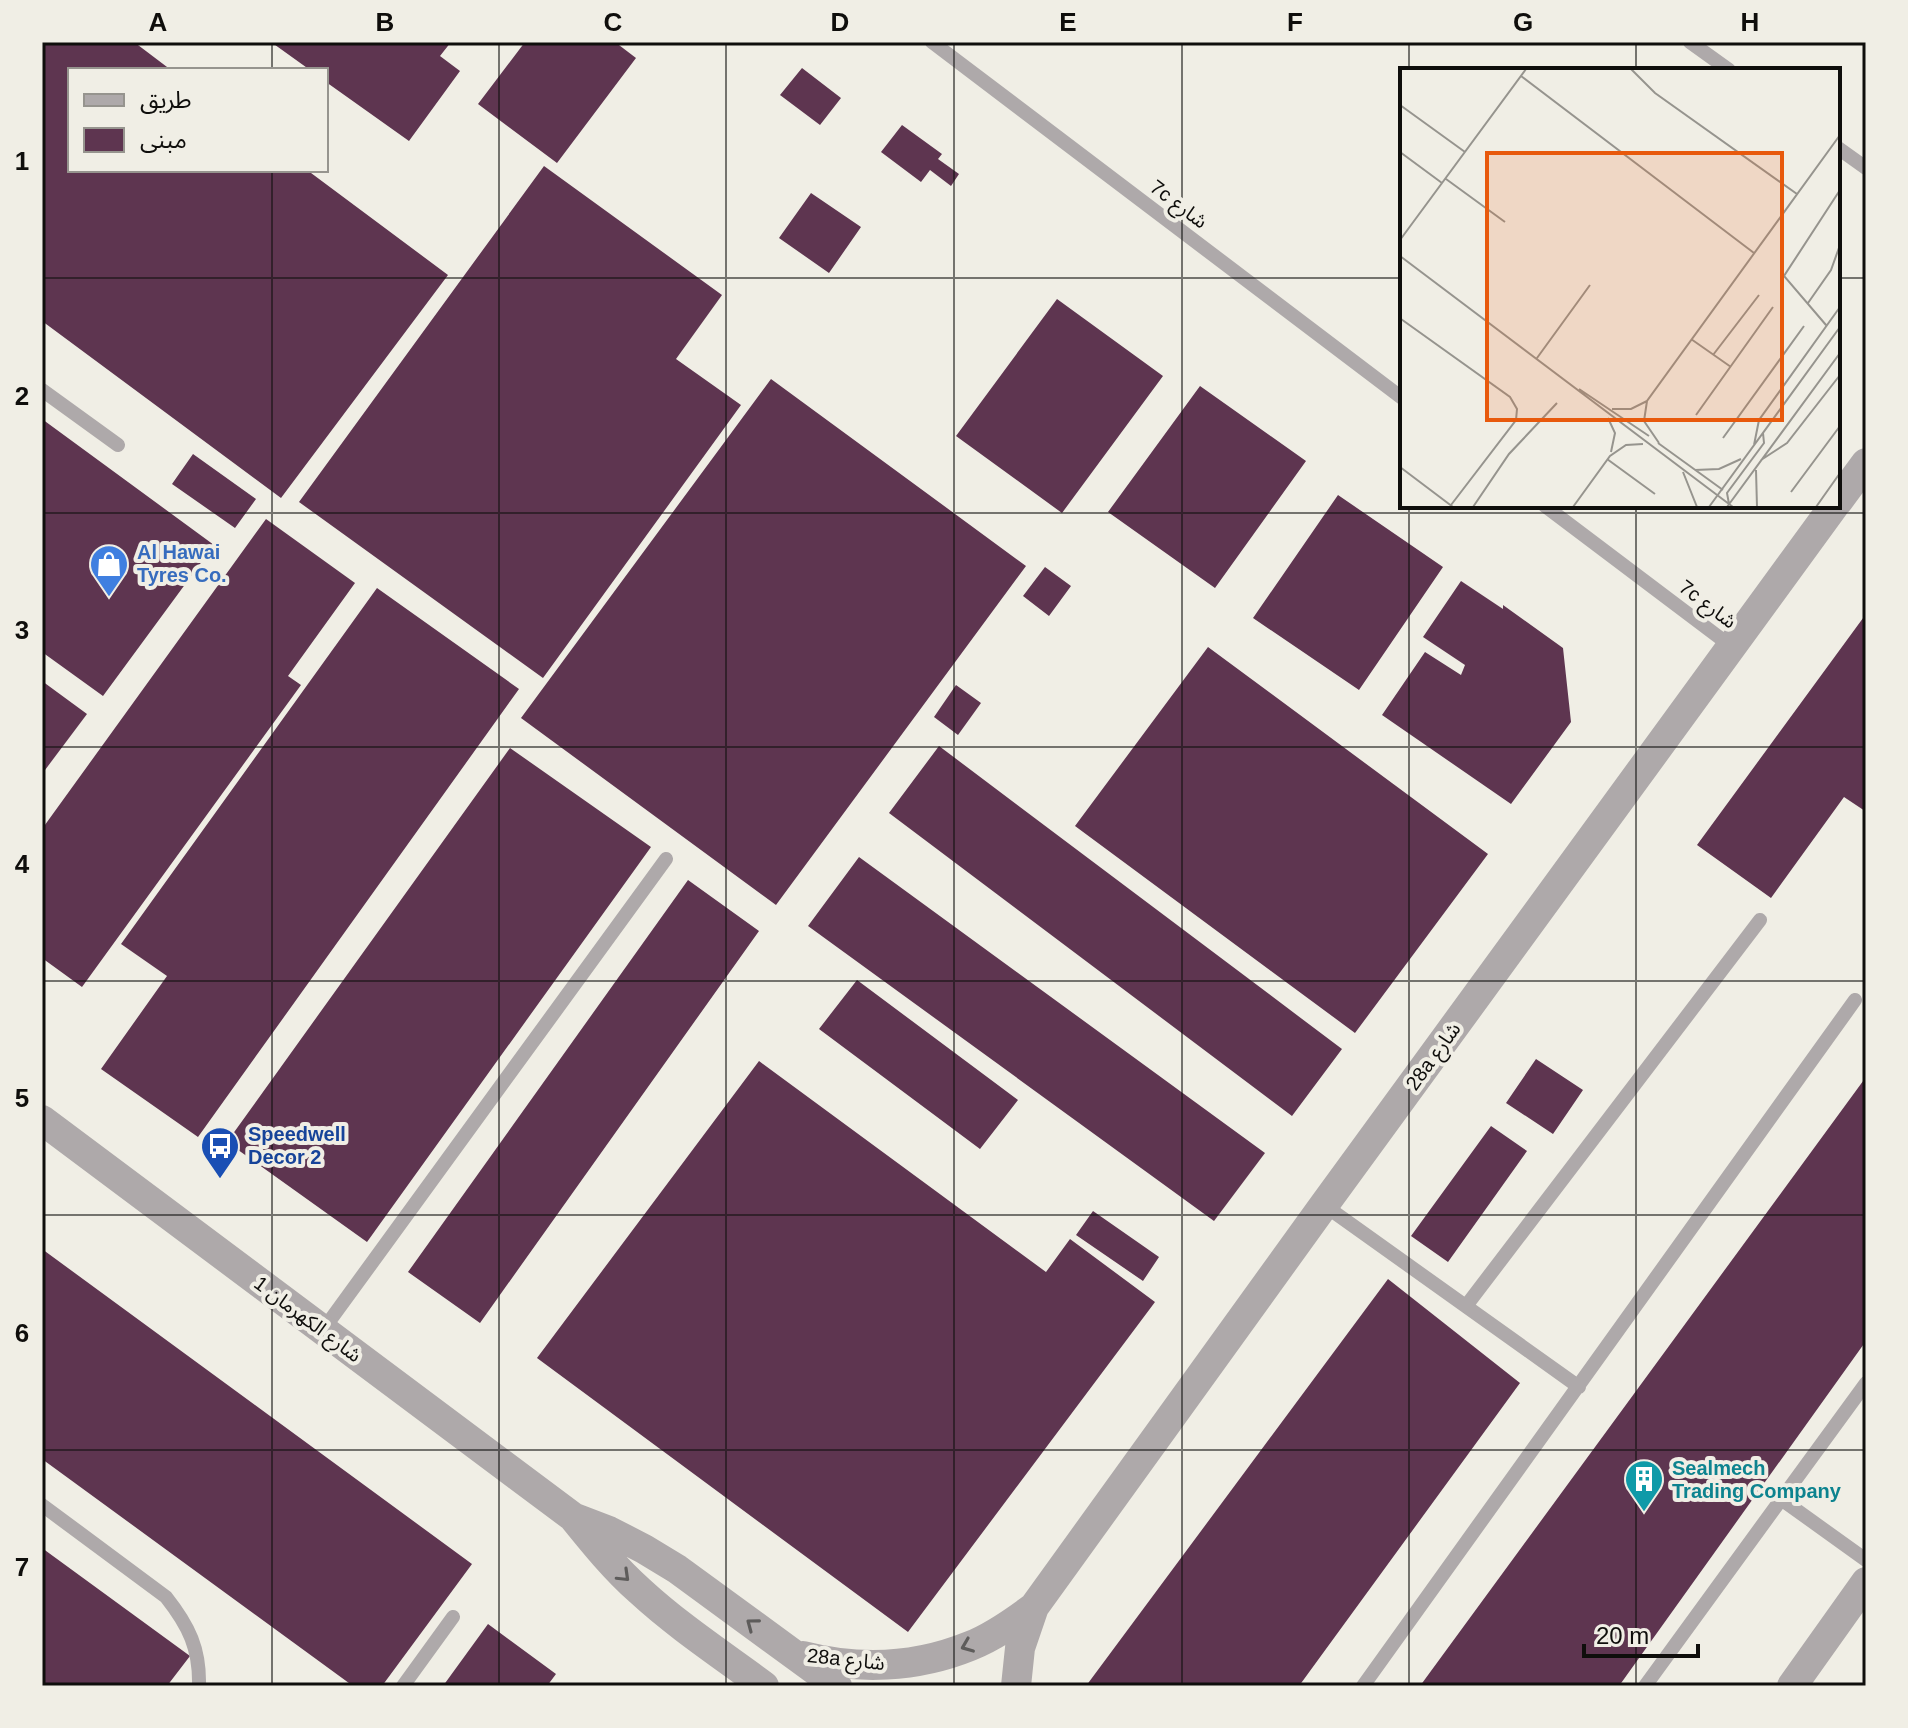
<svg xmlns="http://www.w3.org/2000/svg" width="1908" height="1728" font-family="Helvetica,'Noto Sans Arabic',sans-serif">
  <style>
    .building { fill: #5e3550 }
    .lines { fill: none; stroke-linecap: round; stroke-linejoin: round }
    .lane { stroke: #aea9aa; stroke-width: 14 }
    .street { stroke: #aea9aa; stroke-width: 30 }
    .oneway { stroke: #5e5c5b }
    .grid { fill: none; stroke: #0f0e0c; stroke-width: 2; stroke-opacity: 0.55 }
    .labels { text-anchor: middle; stroke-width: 8; stroke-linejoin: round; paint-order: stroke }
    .street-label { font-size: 20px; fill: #0f0e0c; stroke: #f0eee5 }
    .shop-label { font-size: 20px; font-weight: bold; fill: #366cbe; stroke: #f0eee5; text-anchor: start }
    .transit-label { font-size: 20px; font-weight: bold; fill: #164399; stroke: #f0eee5; text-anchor: start }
    .culture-label { font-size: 20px; font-weight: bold; fill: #0d838f; stroke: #f0eee5; text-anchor: start }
    .inset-road { fill: none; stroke: #96948e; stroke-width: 2 }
    .view { fill: #e8590c; fill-opacity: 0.15; stroke: #e8590c; stroke-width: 4 }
    .inset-edge { fill: none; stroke: #0f0e0c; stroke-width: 4 }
    .neatline { fill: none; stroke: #0f0e0c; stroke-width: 3 }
    .grid-label { font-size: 26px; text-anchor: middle; font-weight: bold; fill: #0f0e0c }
  </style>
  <rect width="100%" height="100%" fill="#f0eee5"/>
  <path class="building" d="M42,42H134L171,70H70V170H307L448,275L281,498L42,321Z
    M271,42H451L440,56L460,71L409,141L326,82V70H310Z
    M525,42H615L636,58L557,163L478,104Z
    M802,68L841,98L820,125L780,95Z
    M902,125L942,154L938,159L959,174L951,186L930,170L921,182L881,152Z
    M544,166L722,295L676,359L741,405L543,678L299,502Z
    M811,193L861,227L829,273L779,238Z
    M1057,299L1163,376L1062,513L956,436Z
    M771,379L1026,566L776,905L521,718Z
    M1200,386L1306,461L1215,588L1108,512Z
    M42,419L214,545L103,696L42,652Z
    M193,454L256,499L235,528L172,484Z
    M1338,495L1443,567L1359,690L1253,618Z
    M266,519L355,583L288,676L301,685L82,987L42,958V829Z
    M1045,567L1071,586L1049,616L1023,596Z
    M1461,581L1503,609V605L1563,648L1571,722L1511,804L1382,715L1425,652L1461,675L1465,665L1423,637Z
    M377,588L519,689L198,1137L101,1069L167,976L121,944Z
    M1866,614V810L1865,811L1844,797L1771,898L1697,845Z
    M1208,647L1488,854L1355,1033L1075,826Z
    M42,681L87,714L42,774Z
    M956,685L981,703L958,735L934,717Z
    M939,746L1342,1049L1292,1116L889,813Z
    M510,748L651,847L367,1242L227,1142Z
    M859,857L1265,1153L1214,1221L808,926Z
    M688,880L759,931L480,1323L408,1272Z
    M857,980L1018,1100L980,1149L819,1029Z
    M1536,1059L1583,1090L1553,1134L1506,1103Z
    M759,1061L1046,1272L1070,1239L1155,1302L908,1632L537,1358Z
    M1866,1077V1341L1619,1686H1420Z
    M1491,1126L1527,1151L1448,1262L1411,1236Z
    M1093,1211L1159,1257L1143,1281L1076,1235Z
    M42,1249L472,1564L382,1686H353L42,1459Z
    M1388,1279L1520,1383L1299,1686H1086Z
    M42,1548L190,1656L167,1686H42Z
    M488,1624L556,1674L547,1686H443Z"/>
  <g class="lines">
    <path class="lane" d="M932,42L1402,398
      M1690,42L1729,70
      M1838,148L1866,168
      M42,390L118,445
      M1545,506L1732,647
      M1324,1205L1579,1387
      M1466,1306L1760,920
      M323,1330L666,859
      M1781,1499L1866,1560
      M42,1505L166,1597C189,1626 200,1649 199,1686
      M403,1686L453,1617
      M1363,1686L1855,1000
      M1645,1686L1866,1383"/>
    <path class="street" d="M1838,501L1866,463
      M42,1120L573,1517C594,1543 615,1569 640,1591C678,1626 722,1655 764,1686
      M575,1518L609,1531L644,1549L677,1569L837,1686
      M803,1656C858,1670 916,1668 970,1646C993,1637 1014,1622 1034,1607
      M1016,1686L1020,1648L1034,1607L1324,1205L1834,506
      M1792,1686L1866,1582"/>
  </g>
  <defs><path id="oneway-chevron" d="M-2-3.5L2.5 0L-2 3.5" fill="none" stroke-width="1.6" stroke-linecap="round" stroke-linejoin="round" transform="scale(2)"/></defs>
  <g class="oneway">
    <use href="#oneway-chevron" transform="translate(624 1576) rotate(44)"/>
    <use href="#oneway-chevron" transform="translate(752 1624) rotate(-143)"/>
    <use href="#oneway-chevron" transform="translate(967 1646) rotate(158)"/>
  </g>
  <path class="grid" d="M272,42V70M499,42V1686M726,42V1686M954,42V1686M1182,42V1686M1409,42V70M1636,42V70M272,170V1686M42,278H1402M1838,278H1866M1409,506V1686M1636,506V1686M42,513H1866M42,747H1866M42,981H1866M42,1215H1866M42,1450H1866"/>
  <defs>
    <symbol id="shop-pin" viewBox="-11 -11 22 30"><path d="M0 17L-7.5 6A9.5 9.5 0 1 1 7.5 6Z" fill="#3f7fe0" stroke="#f0eee5"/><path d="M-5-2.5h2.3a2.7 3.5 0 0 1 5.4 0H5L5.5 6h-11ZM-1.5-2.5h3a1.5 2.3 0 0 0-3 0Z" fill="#fff"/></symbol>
    <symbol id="bus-pin" viewBox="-11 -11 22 30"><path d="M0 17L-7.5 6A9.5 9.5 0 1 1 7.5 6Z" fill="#1a4fb4" stroke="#f0eee5"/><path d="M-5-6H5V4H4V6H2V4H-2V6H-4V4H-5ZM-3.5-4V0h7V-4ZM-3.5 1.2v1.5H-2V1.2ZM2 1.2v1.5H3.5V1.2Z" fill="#fff"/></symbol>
    <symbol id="building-pin" viewBox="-11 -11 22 30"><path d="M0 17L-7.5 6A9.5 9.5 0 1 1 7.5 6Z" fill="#0f9aa8" stroke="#f0eee5"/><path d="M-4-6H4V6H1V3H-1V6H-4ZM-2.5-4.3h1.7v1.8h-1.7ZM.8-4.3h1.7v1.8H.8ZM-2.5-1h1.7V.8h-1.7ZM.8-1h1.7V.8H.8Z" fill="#fff"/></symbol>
  </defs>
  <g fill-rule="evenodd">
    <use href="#shop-pin" x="87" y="542" width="44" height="60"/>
    <use href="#bus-pin" x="198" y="1124" width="44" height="60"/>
    <use href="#building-pin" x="1622" y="1457" width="44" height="60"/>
  </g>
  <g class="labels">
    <g class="street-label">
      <text transform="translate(1179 204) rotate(37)" y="7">7c شارع</text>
      <text transform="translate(1708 604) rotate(37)" y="7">7c شارع</text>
      <text transform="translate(1433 1056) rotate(-54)" y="7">28a شارع</text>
      <text transform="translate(308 1319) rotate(37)" y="7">شارع الكهرمان 1</text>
      <text transform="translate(846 1659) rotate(6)" y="7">28a شارع</text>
    </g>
    <g class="shop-label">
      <text x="137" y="559">Al Hawai<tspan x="137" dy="23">Tyres Co.</tspan></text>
    </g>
    <g class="transit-label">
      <text x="248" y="1141">Speedwell<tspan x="248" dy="23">Decor 2</tspan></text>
    </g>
    <g class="culture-label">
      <text x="1672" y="1475">Sealmech<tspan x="1672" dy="23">Trading Company</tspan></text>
    </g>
  </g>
  <g transform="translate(1400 68)">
    <rect width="440" height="440" fill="#f0eee5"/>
    <path class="inset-road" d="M231,1L255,25L397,126M121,8L354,185M0,37L65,84M0,84L42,115M46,111L105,154M0,172L126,1M0,188L333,439M408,235L431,202L440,177M1,251L110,329L117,341L116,352L51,437M426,257L384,208L440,122M291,271L331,299M313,287L359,227M137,290L190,217M179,321L249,368M212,341H231L247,333M296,347L373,239M208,350L215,365L211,384M323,370L404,258M258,375L323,422M259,375L244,353L247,333L440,67M354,377L359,352L440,239M207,391L255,426M361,392L387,375L440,307M0,399L53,439M295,402L319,401L341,391M356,402L357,439M283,404L297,439M391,424L440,358M329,436L327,425L364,375L363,365M73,439L109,386L157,335M173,439L210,388L226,377L243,376M309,439L440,259M327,439L440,285M416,439L440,405"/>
    <path class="view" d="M87,85H382V352H87Z"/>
    <rect width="440" height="440" class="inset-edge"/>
  </g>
  <rect width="1908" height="1728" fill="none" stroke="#f0eee5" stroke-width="88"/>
  <rect x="68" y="68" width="260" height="104" fill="#f0eee5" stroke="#96948e" stroke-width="2"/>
  <rect x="84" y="94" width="40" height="12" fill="#aea9aa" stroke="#96948e" stroke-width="2"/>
  <text x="140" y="108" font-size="24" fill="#0f0e0c">طريق</text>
  <rect x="84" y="128" width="40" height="24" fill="#5e3550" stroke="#96948e" stroke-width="2"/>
  <text x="140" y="148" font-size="24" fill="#0f0e0c">مبنى</text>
  <path d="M1584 1644v12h114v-12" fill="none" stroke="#0f0e0c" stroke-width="4"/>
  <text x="1596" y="1644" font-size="24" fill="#0f0e0c" stroke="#f0eee5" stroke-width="6" paint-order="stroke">20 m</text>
  <rect x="44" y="44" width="1820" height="1640" class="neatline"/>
  <g class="grid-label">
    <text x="158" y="31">A</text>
    <text x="385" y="31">B</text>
    <text x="613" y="31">C</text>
    <text x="840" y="31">D</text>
    <text x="1068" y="31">E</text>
    <text x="1295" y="31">F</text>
    <text x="1523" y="31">G</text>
    <text x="1750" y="31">H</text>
    <text x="22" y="170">1</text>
    <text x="22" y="405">2</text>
    <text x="22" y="639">3</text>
    <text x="22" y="873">4</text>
    <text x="22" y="1107">5</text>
    <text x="22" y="1342">6</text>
    <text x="22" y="1576">7</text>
  </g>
</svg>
